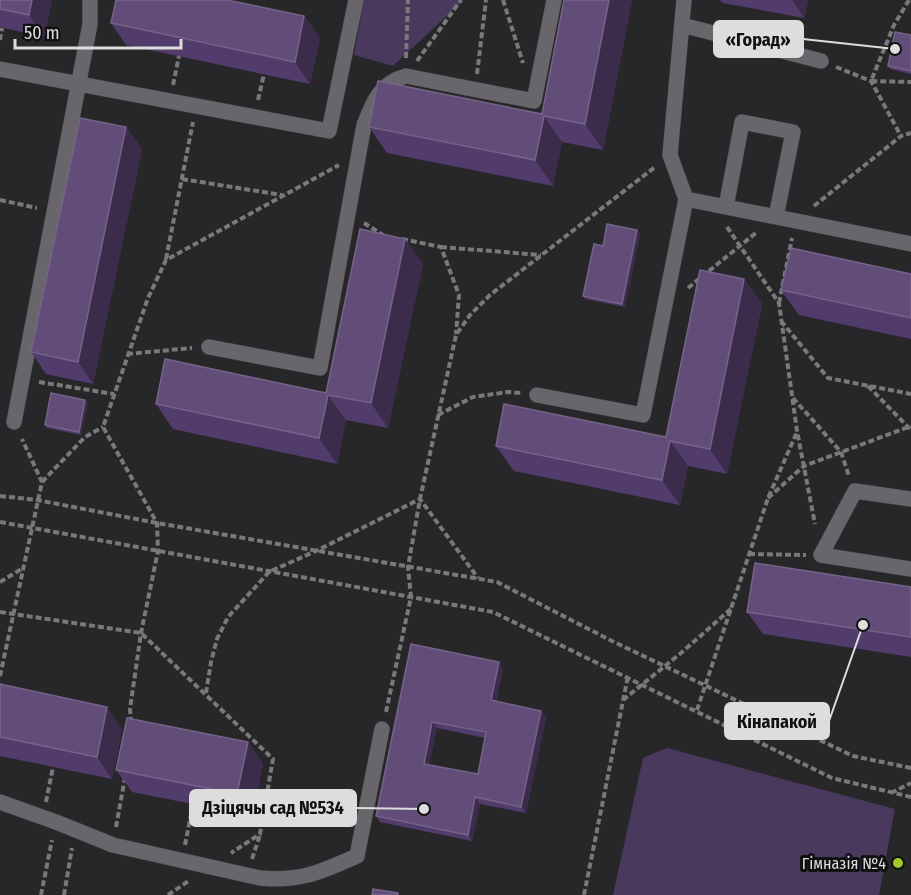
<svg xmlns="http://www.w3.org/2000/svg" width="911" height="895" font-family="'Fira Sans Condensed',sans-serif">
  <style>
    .green { fill: #49395d }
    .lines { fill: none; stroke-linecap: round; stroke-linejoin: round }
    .minor-casing { stroke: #454547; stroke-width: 16 }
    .path { stroke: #79797b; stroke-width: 4; stroke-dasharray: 6 3; stroke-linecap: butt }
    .minor { stroke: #68666a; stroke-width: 15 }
    .wall { fill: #523c6c; fill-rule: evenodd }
    .shaded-wall { fill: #3b2c4c }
    .building { fill: #614d78; stroke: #756488; stroke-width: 1.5; fill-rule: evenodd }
    .poi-dot { fill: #a1c92a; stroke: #101011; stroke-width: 2 }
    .labels { text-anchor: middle; stroke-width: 6; stroke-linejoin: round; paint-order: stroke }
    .poi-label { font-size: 16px; fill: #ddddde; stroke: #101011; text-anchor: end }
    .leader { fill: none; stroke: #ddddde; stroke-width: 2 }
    .callout-dot { fill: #ddddde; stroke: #101011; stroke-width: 2 }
    .callout { fill: #ddddde; stroke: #ddddde; stroke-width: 2 }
    .callout-label { font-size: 18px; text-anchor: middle; font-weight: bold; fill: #111 }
  </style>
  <rect width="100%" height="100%" fill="#272629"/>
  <path class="green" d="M364,0H464L393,66L354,55Z
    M667,748L895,809L879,895H613L643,758Z"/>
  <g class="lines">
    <defs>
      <path id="minor" d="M682,25L821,61
        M0,69L329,131L356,0
        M686,199L911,244
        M726,207L742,122L793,132L776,217
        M209,347L320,368L364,125C373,102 380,83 406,76L534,101L554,0
        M537,395L643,415L686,199L670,155L684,0
        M14,422L90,24V0
        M911,499L855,491L821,555L911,569
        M0,802L56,822L113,845L260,878C300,882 321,872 357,856L382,729"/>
    </defs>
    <use href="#minor" class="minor-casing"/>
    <path class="path" d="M503,0L523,63
      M909,0L894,25L871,81L911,82
      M0,40L2,28
      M406,58L408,0
      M417,61L461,0
      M836,67L871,81L901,136
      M477,74L486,0
      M173,85L179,56
      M258,100L264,74
      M182,179L282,195
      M0,200L37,208
      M814,206L901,136L911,133
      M364,223L383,235
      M727,227L779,303L797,431L815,524
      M402,239L441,247L459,295L456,334
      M441,247L541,255
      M166,259L193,122
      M688,288L757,232
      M779,303L792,238
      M781,321L828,378L911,394
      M127,354L192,348
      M39,382L114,394
      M868,386L911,430
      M793,398L841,452L849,476
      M438,415L473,397L508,392L522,393
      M42,482L85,437L103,427
      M0,496L37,500L157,523L497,582L612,641L853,756L911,768
      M768,498L804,466L911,426
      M0,522L493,612L832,778L911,797
      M749,554L806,555
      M0,582L23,568
      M0,612L141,633L273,759L260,834L231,853
      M0,676L42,482L22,439
      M206,693L211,662L217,639L228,617L269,572L318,550L420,499L478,578
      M623,700L681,653L732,608
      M697,710L768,498L797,432
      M386,712L411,597L408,567L420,499L456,335L470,315L490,295L655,167
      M131,723L130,709L141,633L158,551L157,523L103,427L148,298L166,260L339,165
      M891,793L911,783
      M46,802L53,767
      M116,827L125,778
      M185,845L193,804
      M252,859L260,835
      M41,895L52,840
      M64,895L72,848
      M168,895L190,880
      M584,895L628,676"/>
    <use href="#minor" class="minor"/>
  </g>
  <path class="wall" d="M0,0H52L44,37L0,27Z
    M564,0H632L603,150L562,142L553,186L387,153L369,127L542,114Z
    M720,0H808L804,18L723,3Z
    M304,16L320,38L310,84L126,45L111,23Z
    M911,35V74L890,69L888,66Z
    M126,127L142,149L93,384L46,374L31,352Z
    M640,234L625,307L585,299L583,296L603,246Z
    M405,239L423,264L388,428L346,420L337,464L173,429L156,404L326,393Z
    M911,274V339L799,315L781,290Z
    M744,279L762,304L727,474L688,466L680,505L514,471L496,446L666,437Z
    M88,403L81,435L47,428L45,425Z
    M911,587V657L763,634L747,612Z
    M411,644L503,669L496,702L541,711L546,717L526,813L480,804L472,841L380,822L376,816ZM437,728L485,738L478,774L429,765Z
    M0,684L122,729L112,779L0,756Z
    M248,742L263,764L253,816L132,792L116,770Z
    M308,797L305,817L283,814L280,810Z"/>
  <path class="shaded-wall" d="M32,0H52L44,37L29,15Z
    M609,0H632L603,150L585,124Z
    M792,0H808L804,18Z
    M304,16L320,38L310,84L295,62Z
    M544,116L562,142L553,186L535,160Z
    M126,127L142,149L93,384L78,362Z
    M637,230L640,234L625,307L622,304Z
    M405,239L423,264L388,428L371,403Z
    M744,279L762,304L727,474L710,449Z
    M328,395L346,420L337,464L319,438Z
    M85,400L88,403L81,435L79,432Z
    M670,441L688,466L680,505L662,480Z
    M499,662L503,669L495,707L491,700Z
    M107,707L122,729L112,779L97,757Z
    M541,711L546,717L526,813L521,807Z
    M432,722L437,728L428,770L424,764Z
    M248,742L263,764L253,816L237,794Z
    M305,793L308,797L305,817L302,813Z
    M475,797L480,804L472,841L468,835Z"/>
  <path class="building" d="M0,0H32L29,15L0,9Z
    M116,0H227L304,16L295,62L111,23Z
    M564,0H609L585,124L544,116L535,160L369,127L378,81L542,114Z
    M895,32L911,35V71L888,66Z
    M80,118L126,127L78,362L31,352Z
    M607,224L637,230L622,304L583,296L594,244L603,246Z
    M360,229L405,239L371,403L328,395L319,438L156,404L165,359L326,393Z
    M791,248L911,274V318L781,290Z
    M700,270L744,279L710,449L670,441L662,480L496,446L504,404L666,437Z
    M51,393L85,400L79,432L45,425Z
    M755,563L911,587V637L747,612Z
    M411,644L499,662L491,700L541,711L521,807L475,797L468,835L376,816ZM432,722L486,732L478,774L424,764Z
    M0,684L107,707L97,757L0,737Z
    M127,718L248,742L237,794L116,770Z
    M373,889L398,893V895H372Z"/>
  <circle class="poi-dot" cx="898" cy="863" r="6"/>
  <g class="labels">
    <g class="poi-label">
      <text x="886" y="869">Гімназія №4</text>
    </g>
  </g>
  <path class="leader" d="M895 49L803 39M863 625L829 721M424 809L356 808"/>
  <g class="callout-dot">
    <circle cx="895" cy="49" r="6"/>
    <circle cx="863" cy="625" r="6"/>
    <circle cx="424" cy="809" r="6"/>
  </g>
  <g class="callout">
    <rect x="714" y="21" width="89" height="36" rx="6"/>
    <rect x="725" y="703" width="104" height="36" rx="6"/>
    <rect x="190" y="790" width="166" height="36" rx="6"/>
  </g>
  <g class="callout-label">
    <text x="758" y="46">«Горад»</text>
    <text x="777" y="728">Кінапакой</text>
    <text x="273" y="814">Дзіцячы сад №534</text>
  </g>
  <path d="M15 39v9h166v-9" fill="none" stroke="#ddddde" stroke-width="3"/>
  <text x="24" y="39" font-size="18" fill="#ddddde" stroke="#101011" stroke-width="4.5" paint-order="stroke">50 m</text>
</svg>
